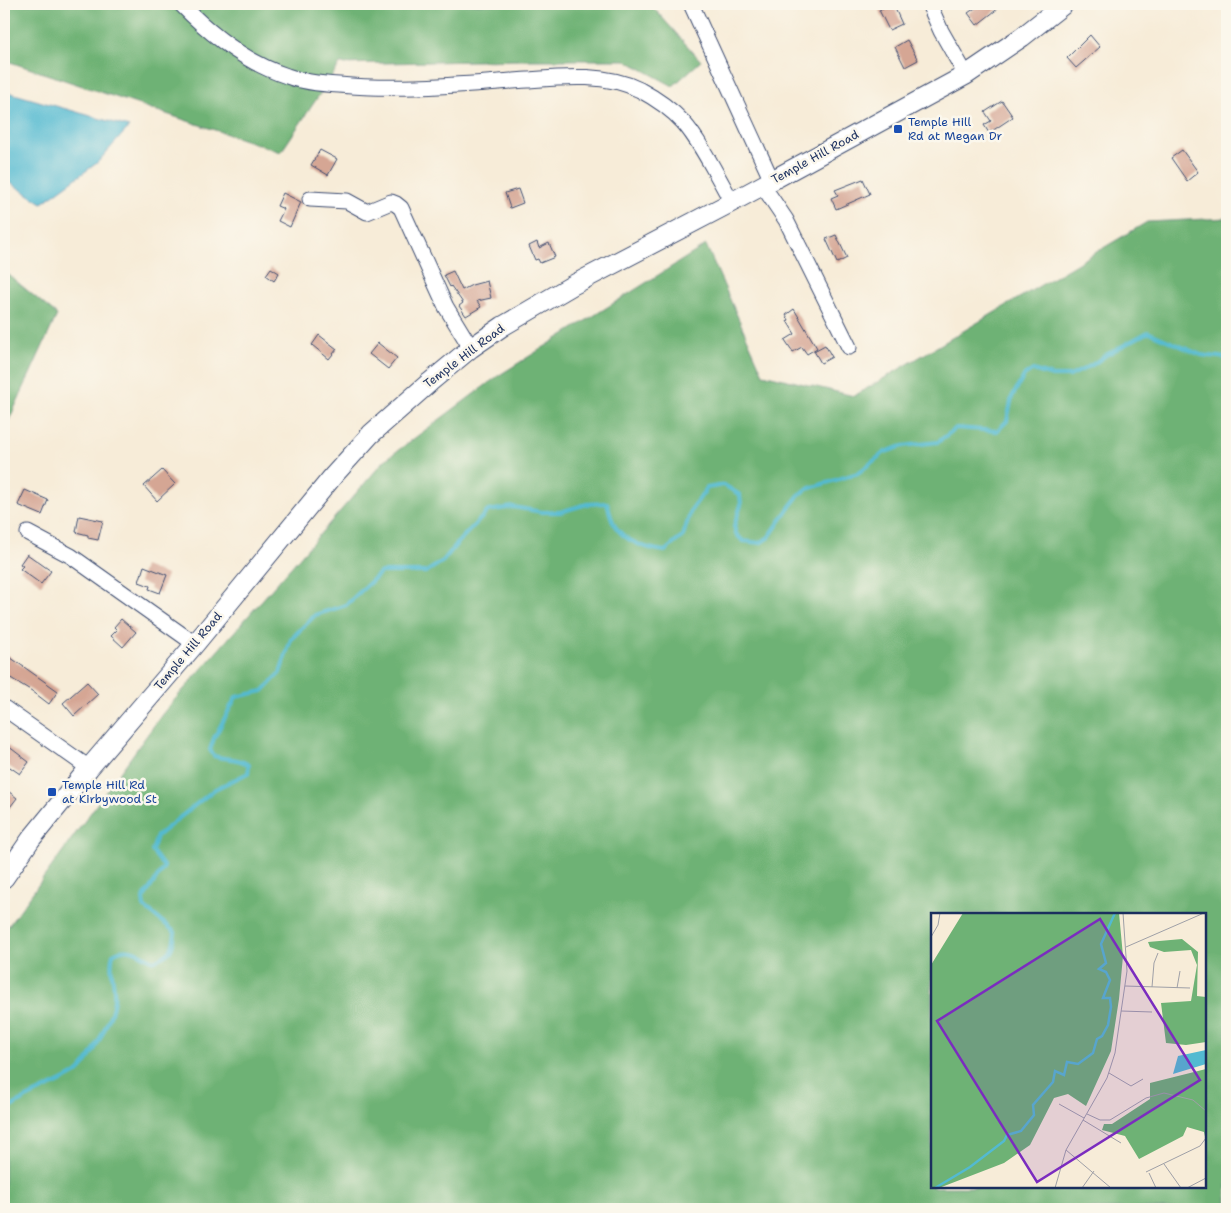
<svg xmlns="http://www.w3.org/2000/svg" width="1231" height="1213" font-family="'Shantell Sans',sans-serif">
  <style>
    .forest { fill: #6eb275; stroke: #44706a; fill-rule: evenodd }
    .water { fill: #53bad1; stroke: #377498 }
    .lines { fill: none; stroke-linecap: round; stroke-linejoin: round }
    .stream { stroke: #53bad1; stroke-width: 4 }
    .building { fill: #d5a694 }
    .minor-casing { stroke: #3c4b70; stroke-width: 17 }
    .major-casing { stroke: #3c4b70; stroke-width: 21 }
    .minor { stroke: #fff; stroke-width: 15 }
    .major { stroke: #fff; stroke-width: 19 }
    .transit-dot { fill: #1a4fb4; stroke: #fbf7ec; stroke-width: 2 }
    .labels { text-anchor: middle; stroke-width: 5; stroke-linejoin: round; paint-order: stroke }
    .transit-label { font-size: 12px; fill: #164399; stroke: #fbf7ec; text-anchor: start }
    .street-label { font-size: 12px; fill: #1b2f5e; stroke: #fbf7ec }
    .inset-river { fill: none; stroke: #53bad1; stroke-width: 2.5 }
    .inset-road { fill: none; stroke: #9fa0a7; stroke-width: 1 }
    .view { fill: #7b2cbf; fill-opacity: 0.15; stroke: #7b2cbf; stroke-width: 2.5 }
    .inset-edge { fill: none; stroke: #1b2f5e; stroke-width: 2.5 }
  </style>
  <rect width="100%" height="100%" fill="#fbf7ec"/>
  <filter id="ink" filterUnits="userSpaceOnUse"><feTurbulence type="fractalNoise" baseFrequency=".02" numOctaves="2"/><feDisplacementMap in="SourceGraphic" scale="10" xChannelSelector="R" yChannelSelector="G"/><feConvolveMatrix kernelMatrix="1 2 1 2 8 2 1 2 1" color-interpolation-filters="sRGB"/></filter>
  <filter id="wash" filterUnits="userSpaceOnUse"><feTurbulence type="fractalNoise" baseFrequency=".0096" numOctaves="4" result="noise"/><feDisplacementMap in="SourceGraphic" scale="20" xChannelSelector="R" yChannelSelector="G"/><feGaussianBlur stdDeviation="1.12" result="paint"/><feColorMatrix in="noise" values="0 0 0 0 0 0 0 0 0 0 0 0 0 0 0 0 0 1.4 0 .05"/><feComposite in="paint" operator="in"/></filter>
  <g filter="url(#wash)">
    <rect width="100%" height="100%" fill="#f7ecd8"/>
    <path class="forest" d="M4,4H650L701,61L673,86L625,60H522L340,64L281,152L4,60Z
      M1227,218V1209H4V932L163,713L385,460L498,376L706,245L763,374L854,396L1147,222ZM932,914H1205V1187H932Z
      M4,271L57,315L4,431Z"/>
    <path class="water" d="M4,91L129,127L97,163L42,203L4,179Z"/>
    <g class="lines">
      <path class="stream" d="M4,1113C25,1095 52,1088 75,1074C90,1064 112,1018 114,1000C116,985 108,969 113,954C130,944 138,953 153,961C171,954 173,951 175,932L144,907L143,899L164,867L152,851L157,836L215,789L248,773L249,765C237,757 227,760 214,756L210,750L214,738L236,697L263,691L280,673L291,639L315,615L346,605L381,572H426L443,561L459,541L488,511L513,507L542,512H560L587,504L607,503C609,510 611,519 615,526C625,542 647,549 665,551L683,536L691,510L707,488L724,485L740,495L741,505L734,526L736,534L743,541L760,543L769,537L791,505L799,495L807,489L858,473L885,452L903,446L938,442L956,428L997,431L1007,421L1012,397L1024,376L1033,370L1052,376H1070L1092,365L1106,355L1148,332L1201,355L1227,358"/>
    </g>
    <g id="blocks">
      <path class="building" d="M893,4L902,24L889,30L879,10Z
        M981,4H1004L977,25L968,13Z
        M1090,35L1100,47L1076,68L1067,58Z
        M907,40L918,60L905,67L895,47Z
        M1002,101L1013,117L989,133L984,125L991,121L985,112Z
        M320,150L337,159L328,175L311,165Z
        M1182,150L1198,172L1187,181L1171,158Z
        M863,179L870,194L836,209L831,198L838,195L835,190Z
        M518,189L523,203L510,208L505,193Z
        M283,193L301,202L290,227L278,221L284,209L277,206Z
        M836,235L847,258L837,263L826,239Z
        M537,242L539,248L549,243L555,257L540,263L538,259L535,260L529,246Z
        M271,268L279,273L274,281L266,275Z
        M453,271L462,290L472,285L487,281L491,298L477,301L481,307L466,316L459,306L463,303L451,286L450,287L444,275Z
        M794,309L817,348L807,354L802,347L793,352L785,340L795,334L787,321L789,320L786,315Z
        M319,335L337,349L329,359L312,345Z
        M378,343L397,358L388,369L369,354Z
        M825,345L832,357L821,363L814,351Z
        M162,470L175,484L157,501L144,486Z
        M25,490L48,500L42,515L18,505Z
        M79,516L103,521L98,540L88,538V535L76,532Z
        M27,554L51,571L41,584L20,569L23,566L20,564Z
        M144,566L167,575L160,593L149,589L150,586L139,582Z
        M121,619L136,632L123,647L111,636L117,630L114,627Z
        M4,653L58,691L49,704L32,691L4,674Z
        M87,682L98,694L74,716L63,703Z
        M4,743L29,762L20,774L4,763Z
        M4,788L17,798L4,815Z"/>
    </g>
  </g>
  <g filter="url(#ink)">
    <use href="#blocks" fill-opacity="0" stroke="#3c4b70" stroke-width="1"/>
    <g class="lines">
      <defs>
        <path id="minor" d="M181,4C210,34 247,63 287,76C303,82 322,84 339,85C402,91 465,84 528,80C565,77 606,73 640,90C655,98 671,109 683,122C701,142 718,178 732,202
          M691,4L772,181
          M929,4L941,31L966,75
          M763,186L786,220L849,347
          M310,199L347,201L367,212L391,202L396,204L401,208L446,307L471,348
          M28,533L71,556L195,644
          M4,708L89,768"/>
        <path id="major" d="M4,878L31,839L89,768L195,644L334,475L371,434L430,382L471,348L503,326L573,285L732,202L966,75L1022,37L1064,4"/>
      </defs>
      <use href="#minor" class="minor-casing"/>
      <use href="#major" class="major-casing"/>
      <use href="#minor" class="minor"/>
      <use href="#major" class="major"/>
    </g>
  </g>
  <g class="transit-dot">
    <rect x="893" y="124" width="10" height="10" rx="2.5"/>
    <rect x="47" y="787" width="10" height="10" rx="2.5"/>
  </g>
  <g class="labels">
    <g class="transit-label">
      <text x="908" y="126">Temple Hill<tspan x="908" dy="14">Rd at Megan Dr</tspan></text>
      <text x="62" y="789">Temple Hill Rd<tspan x="62" dy="14">at Kirbywood St</tspan></text>
    </g>
    <g class="street-label">
      <text transform="translate(815 157) rotate(-29)" y="4">Temple Hill Road</text>
      <text transform="translate(464 356) rotate(-37)" y="4">Temple Hill Road</text>
      <text transform="translate(188 651) rotate(-50)" y="4">Temple Hill Road</text>
    </g>
  </g>
  <g transform="translate(931 913)">
    <rect width="275" height="275" fill="#f7ecd8"/>
    <path d="M32,0H188L192,43L188,86L180,138L155,193L137,181L123,185L99,232L73,250L8,275H0V52ZM251,26L267,39L266,83L275,84V129L255,132L235,130L230,90L260,88L266,52L260,37L233,39L219,34L217,29ZM275,156V228L273,219L256,214L252,223L208,246L194,223L171,217L173,211H181L219,186V170Z" fill="#6eb275"/>
    <path d="M275,137V151L242,161L247,143Z" fill="#53bad1"/>
    <path class="inset-river" d="M4,275L39,254L73,228L76,222L90,218L103,202L102,192L122,169L124,158L133,162L136,149L147,151L162,140L166,126L171,123L177,112L180,94L179,85H172L179,67L175,59L168,56L175,50L170,31L184,0"/>
    <path class="inset-road" d="M0,24L7,12L9,0M195,34L273,0M194,73L259,75M221,74L223,50L227,40M246,75L249,58M190,98L221,99M178,160L200,173L212,166M128,191L153,205M156,201L169,207H179L215,185L233,180L262,187L275,198M152,207L190,230M135,237L180,275M233,251L250,275M215,259L269,233L275,225M218,260L225,275M124,275L135,237L176,165L184,140L196,58L192,0M151,275L163,258M256,275L275,265"/>
    <path class="view" d="M169,6L269,167L106,269L6,108Z"/>
    <rect width="275" height="275" class="inset-edge"/>
  </g>
  <rect width="1231" height="1213" fill="none" stroke="#fbf7ec" stroke-width="20"/>
</svg>
